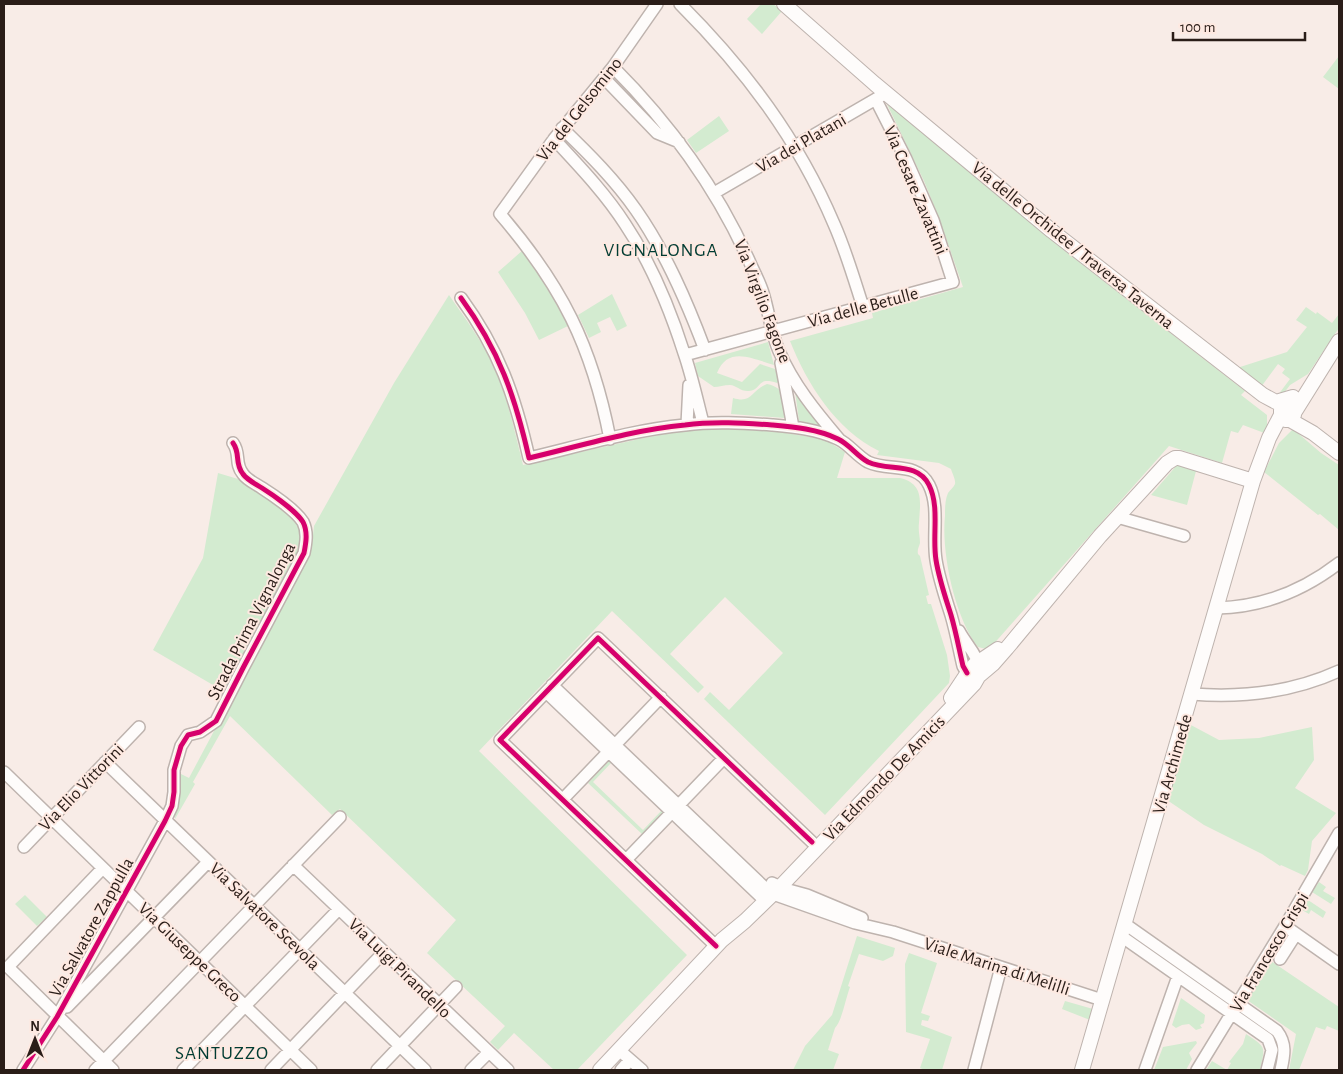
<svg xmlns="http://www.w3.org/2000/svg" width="1343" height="1074" font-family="'Alegreya Sans',sans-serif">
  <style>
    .green { fill: #d3ebd0 }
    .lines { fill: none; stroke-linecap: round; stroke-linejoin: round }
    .minor-casing { stroke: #beb3ae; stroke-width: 14 }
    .major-casing { stroke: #beb3ae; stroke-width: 16 }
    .minor { stroke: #fefcfb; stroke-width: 11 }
    .major { stroke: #fefcfb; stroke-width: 14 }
    .cycleway-casing { stroke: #fee9e1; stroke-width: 8 }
    .cycleway { stroke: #d6006c; stroke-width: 5 }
    .labels { text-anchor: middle; stroke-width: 4; stroke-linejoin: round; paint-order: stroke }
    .street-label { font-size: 18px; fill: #2a1d18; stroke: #fee9e1 }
    .neighbourhood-label { font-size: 19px; letter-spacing: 1px; fill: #003c33; stroke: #fee9e1 }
  </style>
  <rect width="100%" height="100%" fill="#f8ece7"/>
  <path class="green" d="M761,4H773L782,11L762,34L747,19Z
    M1339,56V89L1323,77Z
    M885,100L1056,244L1245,391L1241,395L1267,415V434L1243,425L1238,433L1231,431L1222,463L1169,446L991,647L986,649L978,647C955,618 941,553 945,516C945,508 945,500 948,493C950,490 954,487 955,484C956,480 952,473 951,469L939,463L877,455L879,451C836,430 807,384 790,341L873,318L872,313L963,287L939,218L924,181Z
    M719,116L729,131L696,153L687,140Z
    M523,250L539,271L568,326L539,340L525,313L498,272Z
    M612,294L627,326L617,331L610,317L597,323L601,332L589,338L578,315Z
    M449,295C465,318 483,342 494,368C508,399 515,432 523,465L639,439L676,432L703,429H745L779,432L817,438L829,442L845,452L837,478H900C925,484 920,503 919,523C918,530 920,537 920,543C919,547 917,549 918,554L920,556L929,595L926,596L928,604H931L947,655L950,676L949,683L825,815L704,699L710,692L729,710L783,653L725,597L670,654L704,687L698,693L612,611L479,751L687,955L577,1070H554L514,1033L498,1050L490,1042L505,1026L427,953L456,920L340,809L332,815L230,716L193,782L195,784L175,819L177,772L189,778L306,558L312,544L314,526L394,383Z
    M1306,307L1316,314L1317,312L1332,323L1339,314V328L1308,374L1290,385L1281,397L1278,395L1290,379L1282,373L1285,369L1278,364L1261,387L1237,368L1287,352L1307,327L1296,320Z
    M768,342L774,365C753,359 728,345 717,373L742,382L760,364L775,369L779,381L777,383C756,376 762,390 749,391C741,392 736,385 730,385C724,385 719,387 714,387L698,376L695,363Z
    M767,384C787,388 783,401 785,418L731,414L733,398C753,404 751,390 767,384Z
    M795,391L821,426L799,421Z
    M1293,429L1321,453L1339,465V530L1320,514L1318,515L1264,472L1279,443Z
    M1177,465L1196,471L1187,505L1151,495Z
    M218,473L238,479L291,515L298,524L301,532L302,540L300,549L225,692L153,650L203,558Z
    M1189,724L1219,740L1259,738L1312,727L1314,760L1295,788L1336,813L1312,841L1308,870L1305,876L1281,865L1280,866L1262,854L1204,825L1167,800Z
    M610,760L612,762L593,782L643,830L662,810L665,813L643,835L588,783Z
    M1319,882L1326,887L1323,891L1335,898L1331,904L1312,892Z
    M25,895L47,917L37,926L15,904Z
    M1308,900L1326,912L1323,918L1311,910L1309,914L1302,910Z
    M857,936L895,948L893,956L883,961L859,954L848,986L850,987C846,997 842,1021 835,1028L828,1050L839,1054L833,1070H793L805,1046L832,1015Z
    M909,953L937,963L921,1013L930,1016L928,1021L922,1020L921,1025L952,1037L942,1070H925L920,1068L930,1039L906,1032L905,964Z
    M1271,961L1339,1007V1031L1327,1026L1325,1030L1316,1027L1299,1070H1289L1296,1034L1247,1000Z
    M1181,998L1205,1015L1204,1023L1200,1025L1202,1028L1196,1030L1189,1024L1182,1025L1176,1028L1172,1025Z
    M1065,1001L1093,1009L1090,1020L1062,1009Z
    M1246,1034C1267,1048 1265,1046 1260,1070H1206L1212,1061L1227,1070L1231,1063L1229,1062L1243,1044Z
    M1196,1041L1197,1043L1189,1053L1192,1059L1186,1070H1154L1163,1047Z"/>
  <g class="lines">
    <defs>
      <path id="minor" d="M680,4C745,69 798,139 834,224C846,251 854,279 863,307
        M613,67C671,125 718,190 751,265C755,274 760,283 763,293C769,312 771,333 779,351C793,384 816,412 839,439
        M604,78L657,133L679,142
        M562,128C589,154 615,180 636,210C666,253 687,302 705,350
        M554,139C579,166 605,193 625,224C651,263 670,309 684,353C692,376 697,400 703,423
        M714,193L881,96
        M461,298C499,350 515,396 529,458C580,446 632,430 685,425C714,421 743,423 772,425C794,427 817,429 838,439C849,444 857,456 868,462C889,472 917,461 929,485C940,507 932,536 936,560C939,579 945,596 951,615C956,632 959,649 963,666L967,673
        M685,355L953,282L933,220L906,159L876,100
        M781,363L793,427
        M687,424L689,385
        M610,439C592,346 562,286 500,214L554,139L613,67L657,4
        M1117,517L1184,536
        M1217,608C1262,607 1304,590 1339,563
        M959,631C965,643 977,654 980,668
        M552,685L763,886L773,894L855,923L893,932L1102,1000
        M546,692L760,896
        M1192,694C1243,698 1293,692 1339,671
        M105,762L425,1070
        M4,772L311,1070
        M563,799L661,697
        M24,847L139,727
        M626,860L724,758
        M293,865L508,1070
        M102,869L8,967L113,1070
        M772,883L785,889L807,895L862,918
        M1125,924L1277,1031C1287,1044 1284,1056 1281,1070
        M1285,926L1339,964
        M1121,936L1268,1039L1272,1050L1267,1070
        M716,946L500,740L598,638L812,842
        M1280,959L1296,934
        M67,1007L208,862
        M619,1050L642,1070
        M23,1070L57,1017L165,821L172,806L174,792V770L181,746L188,735L200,732L216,721L243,668L304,553C306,543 308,532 303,522C296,511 273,495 262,488C256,484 247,480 243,474C234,463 241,454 233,443
        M95,1070L340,817
        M183,1070L339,909
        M271,1070L384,952
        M377,1070L456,987
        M471,1070L489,1052
        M621,1070L630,1060
        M974,1070L1001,967
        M1145,1070L1178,976
        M1197,1070L1285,926L1339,833"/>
      <path id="major" d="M784,4L875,84L1052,231L1263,395L1276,402L1293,397
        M1294,413L1339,341
        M1290,420L1313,433L1339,453
        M974,665L998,649
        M980,675L993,664L1007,648L1100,536L1167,463L1175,458H1179L1253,481
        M951,698L967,674
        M600,1070L722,940L745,921L780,887L974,684L978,677
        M1082,1070L1253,481L1269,438L1281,415V410L1288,406L1293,410L1294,415L1290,420H1285L1281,415"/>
    </defs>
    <use href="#minor" class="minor-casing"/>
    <use href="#major" class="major-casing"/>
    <use href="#minor" class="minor"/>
    <use href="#major" class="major"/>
    <defs>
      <path id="cycleway" d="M461,298C499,350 515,396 529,458C580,446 632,430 685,425C714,421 743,423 772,425C794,427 817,429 838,439C849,444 857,456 868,462C889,472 917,461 929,485C940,507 932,536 936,560C939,579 945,596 951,615C956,632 959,649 963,666L967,673
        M716,946L500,740L598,638L812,842
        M23,1070L57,1017L165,821L172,806L174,792V770L181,746L188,735L200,732L216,721L243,668L304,553C306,543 308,532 303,522C296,511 273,495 262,488C256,484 247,480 243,474C234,463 241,454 233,443"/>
    </defs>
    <use href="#cycleway" class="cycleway-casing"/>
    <use href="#cycleway" class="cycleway"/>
  </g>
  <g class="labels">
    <g class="street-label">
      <text transform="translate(579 109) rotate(-52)" y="6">Via del Gelsomino</text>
      <text transform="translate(801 143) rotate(-30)" y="6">Via dei Platani</text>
      <text transform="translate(916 190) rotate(67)" y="6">Via Cesare Zavattini</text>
      <text transform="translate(1073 245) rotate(39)" y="6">Via delle Orchidee / Traversa Taverna</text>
      <text transform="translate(763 301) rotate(69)" y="6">Via Virgilio Fagone</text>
      <text transform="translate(863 307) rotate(-15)" y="6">Via delle Betulle</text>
      <text transform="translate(251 621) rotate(-63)" y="6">Strada Prima Vignalonga</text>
      <text transform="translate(1172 764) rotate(-74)" y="6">Via Archimede</text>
      <text transform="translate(884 778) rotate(-46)" y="6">Via Edmondo De Amicis</text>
      <text transform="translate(81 787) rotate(-46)" y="6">Via Elio Vittorini</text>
      <text transform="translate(265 916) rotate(44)" y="6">Via Salvatore Scevola</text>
      <text transform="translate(91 927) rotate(-61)" y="6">Via Salvatore Zappulla</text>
      <text transform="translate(190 952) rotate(44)" y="6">Via Giuseppe Greco</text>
      <text transform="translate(1269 952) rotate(-59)" y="6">Via Francesco Crispi</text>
      <text transform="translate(997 966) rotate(18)" y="6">Viale Marina di Melilli</text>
      <text transform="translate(400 968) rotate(44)" y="6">Via Luigi Pirandello</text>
    </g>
    <g class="neighbourhood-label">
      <text x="661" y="256">VIGNALONGA</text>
      <text x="222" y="1059">SANTUZZO</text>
    </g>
  </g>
  <rect width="1343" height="1074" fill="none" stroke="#2a1d18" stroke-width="10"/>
  <g transform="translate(35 1039)" stroke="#fee9e1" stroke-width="4" paint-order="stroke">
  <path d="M0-4L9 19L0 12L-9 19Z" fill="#2a1d18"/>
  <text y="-8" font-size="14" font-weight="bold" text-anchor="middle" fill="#2a1d18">N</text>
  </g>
  <path d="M1173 32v8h132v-8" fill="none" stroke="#2a1d18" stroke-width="2.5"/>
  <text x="1180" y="32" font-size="15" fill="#2a1d18" stroke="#fee9e1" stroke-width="4" paint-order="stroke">100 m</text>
</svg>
